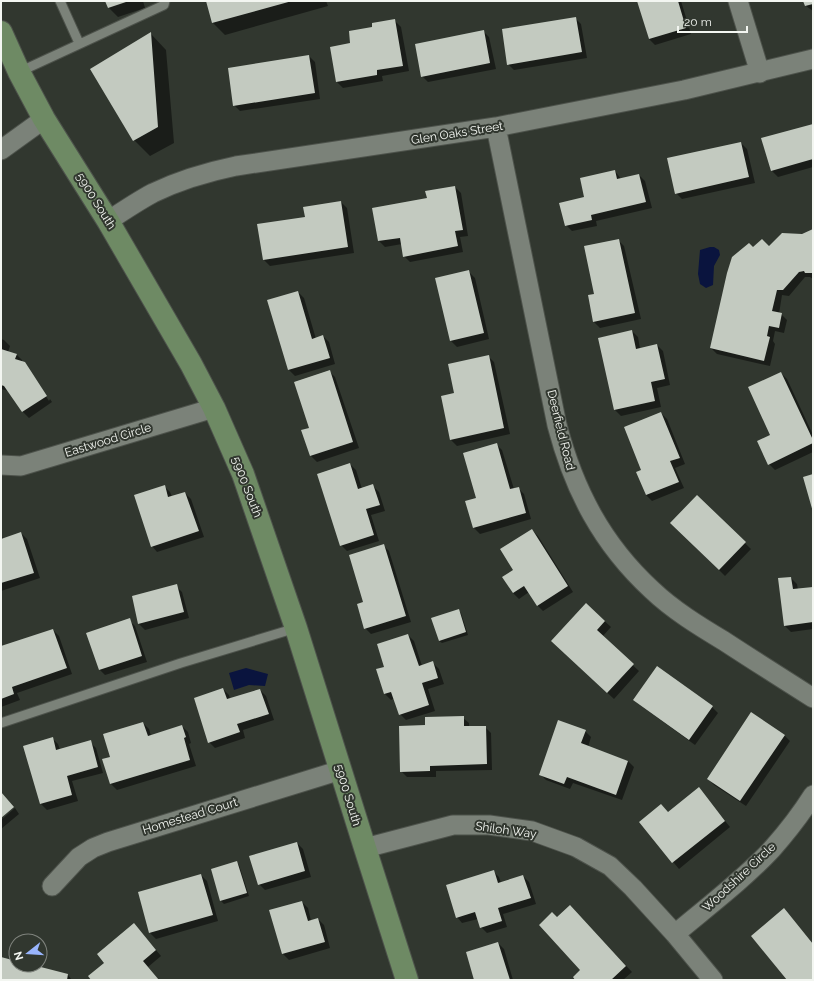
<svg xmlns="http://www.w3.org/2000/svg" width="814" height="981" font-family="Raleway,sans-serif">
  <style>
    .water { fill: #0a143e }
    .shadow { fill: #0007 }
    .building { fill: #c3cac0 }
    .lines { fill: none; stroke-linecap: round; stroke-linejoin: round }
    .lane-casing { stroke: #4d524b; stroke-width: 11 }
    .street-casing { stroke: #4d524b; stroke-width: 21 }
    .secondary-casing { stroke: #4d524b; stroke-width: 24 }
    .lane { stroke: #7b8279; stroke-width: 9 }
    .street { stroke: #7b8279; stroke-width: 19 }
    .secondary { stroke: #6e8a64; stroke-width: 22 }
    .labels { text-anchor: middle; stroke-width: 4; stroke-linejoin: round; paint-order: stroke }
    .street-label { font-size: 12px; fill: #f3f6f1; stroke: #31372f }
  </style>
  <rect width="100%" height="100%" fill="#31372f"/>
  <path class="water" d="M710,247H714L719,250L720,255L714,266L713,285L706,288L700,284L698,274L700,250Z
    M246,668L268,674L265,686L249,685L234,690L229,673Z"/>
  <path class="shadow" d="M106,1H143L145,8L118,17L109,8Z
    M207,1H326L328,6L225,35L213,23Z
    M638,1H681L691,34L655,45L649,39Z
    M805,1H813V11L806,6Z
    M575,18L581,24L587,58L514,70L508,64Z
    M395,21L401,27L409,71L382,76L383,81L343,88L337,82L352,44L374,28Z
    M483,31L489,37L496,69L428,82L422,76Z
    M151,34L166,50L174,143L150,156L134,140Z
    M309,56L315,62L320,99L240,111L234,105Z
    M813,125V167L778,177L772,171L762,139Z
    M741,143L747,149L755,183L682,199L676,193Z
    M615,171L621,179L639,175L645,181L652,208L596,221L597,226L572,231L566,225L585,198Z
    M455,187L461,193L468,236L460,237L463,252L410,262L404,256L402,244L385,247L379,241L373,209L428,199Z
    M341,202L347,208L354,253L270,266L264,260Z
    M813,230V279L810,277H805L789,296L782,295L779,314H781L787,320L784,333L775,331L773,341L775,344L770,366L717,354L711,348L753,248L769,247Z
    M618,240L624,246L641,319L600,328L594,322L596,295Z
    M469,272L475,278L489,339L457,347L451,341Z
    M298,292L304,298L316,339L323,336L329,342L335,364L295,376L289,370Z
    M632,331L638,337L640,349L657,345L663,351L670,385L657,388L661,407L621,416L615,410L599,338Z
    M1,339L4,340L10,346L8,352L16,354L22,360V362L28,367H27L49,401L50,399L52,402L29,418L23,412L9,391L1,389Z
    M488,356L494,362L510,434L457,446L451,440L456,394Z
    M329,371L335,377L359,448L317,462L311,456L303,431L310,428Z
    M781,373L787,379L813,435V452L775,470L769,464L772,435Z
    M661,413L667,419L685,464L675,468L684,488L652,501L646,495L642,471Z
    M496,444L502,450L514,489L518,488L524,494L531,519L480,534L474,528L478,498Z
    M350,464L356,470L362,489L373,486L379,492L385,511L371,515L379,541L347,551L341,545Z
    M164,486L170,492L172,497L185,493L191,499L204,537L157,552L152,546Z
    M697,497L751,549L725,576L672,523Z
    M532,530L538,536L573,592L543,611L537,605L529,592L519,599L513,593L515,571Z
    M21,533L27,539L40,578L1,591V535L3,539Z
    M383,545L389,551L411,622L371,634L365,628Z
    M791,578L797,584L798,590L813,588V629L791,632L785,626Z
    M176,586L182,592L189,618L145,630L139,624Z
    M586,604L611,627L602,637L639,671L614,699L558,647Z
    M458,611L461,613L468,635L442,643L439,641Z
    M129,620L135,626L147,662L105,675L99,669Z
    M53,630L59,636L72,674L17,693L20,700L1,707V647Z
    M408,635L414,641L422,666L433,663L439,669L444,684L428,689L435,711L406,720L400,714L395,698L391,700L385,694Z
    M223,689L229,695L230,699L260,690L266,696L274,720L243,730L245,738L215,748L209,742Z
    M634,700L712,707L718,713L695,745L640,705Z
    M463,718L469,723V727H485L491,733L492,770L436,771V777H407L401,771L426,726Z
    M143,723L149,729L151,736L182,726L188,732L191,743L189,744L196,766L117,790L111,784V757Z
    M585,731L591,737L588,747L628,761L634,767L622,800L573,783L570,789L546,780L540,774Z
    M784,735L790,741L746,806L714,785L708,779Z
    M52,738L58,744L60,750L90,742L96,748L103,773L72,781L78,801L47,810L41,804Z
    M704,795L730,827L679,869L640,822L669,813Z
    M15,808L19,814L1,829V820Z
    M297,843L303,849L311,877L265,890L259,884Z
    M236,862L239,865L249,896L224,904L221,901L212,870Z
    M493,871L499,877L501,883L523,876L529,882L536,904L503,914L507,927L487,933L481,927L478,919L462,923L457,917Z
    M201,875L207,881L218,921L156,939L150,933Z
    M302,902L308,908L311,921L318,919L324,925L330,948L289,960L283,954Z
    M575,912L632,972L623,980H577L582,970L557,918Z
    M140,931L161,956L148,967L159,980H93Z
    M498,943L504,949L513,980H475Z
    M1,959L16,962V965H29L68,975L72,980H1Z"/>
  <path class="building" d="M105,1H129L108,8Z
    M206,1H292L212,23Z
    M637,1H678L686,28L649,39Z
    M803,1H813V4L805,6Z
    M576,17L582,52L507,65L502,29Z
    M395,19L403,66L377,70V75L336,82L330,47L350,43L349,31L372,27V23Z
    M484,30L490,63L421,77L415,44Z
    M151,32L158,127L133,141L90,69Z
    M309,55L315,93L233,106L228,68Z
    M813,124V159L771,171L761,138Z
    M741,142L749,177L675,194L667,158Z
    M615,170L617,179L639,174L646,202L591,215L592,220L565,226L559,203L584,197L580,178Z
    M455,186L463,230L455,231L458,246L403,257L400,238L378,241L372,208L427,198L425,191Z
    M341,201L348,247L263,260L257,224L305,217L303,207Z
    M813,229V273H805L804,271L799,272L783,290H777L772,311L782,313L779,328L769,326L767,336L770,337L764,361L710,348L727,273L732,257L749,243L753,247L762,239L769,246L782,233L802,234Z
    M619,239L635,313L593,322L588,295L594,294L584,246Z
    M469,270L484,333L450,341L435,278Z
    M298,291L312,339L323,335L330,358L288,370L267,300Z
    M632,330L636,349L657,344L665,379L651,382L655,401L614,410L598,338Z
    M1,349L17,354L15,359L25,362L47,396L22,412L4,386L1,385Z
    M489,355L504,428L450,440L441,396L454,393L448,364Z
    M330,370L353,442L310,456L301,430L309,428L294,382Z
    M781,372L813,440V443L768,465L757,441L770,435L748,387Z
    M661,412L680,458L670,461L679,482L646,495L636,472L641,470L624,427Z
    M497,443L510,489L519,487L526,513L473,528L465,501L476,498L463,453Z
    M350,463L358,489L373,484L380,505L366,509L374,535L340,546L317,474Z
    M813,474V512L803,477Z
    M165,485L168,497L185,492L199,531L151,547L134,495Z
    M697,495L746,542L719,570L670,523Z
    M532,529L568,586L537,606L524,586L513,593L502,577L513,570L500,549Z
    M21,532L34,573L1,583V539Z
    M384,544L406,616L364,629L357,604L363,602L349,555Z
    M791,577L793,589L813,587V622L784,626L778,578Z
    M177,584L184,612L138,624L132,596Z
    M586,603L605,621L597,630L634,664L607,693L551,641Z
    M459,609L466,632L439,641L431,618Z
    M130,618L142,656L99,670L86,633Z
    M53,629L67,668L12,687L14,694L1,699V646Z
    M408,634L419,666L433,661L438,678L422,683L429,705L399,715L391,692L384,694L376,669L384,667L377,644Z
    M657,666L713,706L689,740L633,700Z
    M223,688L227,699L260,689L269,714L237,724L240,732L208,743L194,698Z
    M751,712L785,735L740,801L707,779Z
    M464,716V726H486L487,764L430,766V771L400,772L399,726L425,725V717Z
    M558,720L586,730L581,743L628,761L616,795L567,777L564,784L539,775Z
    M143,722L148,736L182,725L186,737L184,738L190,760L110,784L102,759L110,757L103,734Z
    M53,737L56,750L91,740L98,767L67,776L72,795L40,804L23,746Z
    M699,787L725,821L672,863L639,822L661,804L668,812Z
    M1,792L14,807L1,818Z
    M297,842L305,871L258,885L249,856Z
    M237,861L247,893L220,901L211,869Z
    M494,870L498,883L523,875L531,898L498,908L502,921L480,928L475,912L456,918L446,885Z
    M201,874L213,915L149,933L138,892Z
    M302,901L308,921L318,918L325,942L282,954L269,910Z
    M570,905L626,966L611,980H575L573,977L580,970L539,925L552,912L557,917Z
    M784,908L813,944V980H787L751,936Z
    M134,923L156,950L143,961L159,980H91L88,976L104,963L97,954Z
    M498,942L510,980H474L466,952Z
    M1,957L16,961V965H33L68,974L67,980H1Z"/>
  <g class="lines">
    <defs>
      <path id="lane" d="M60,1L79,43
        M19,72L164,5L165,1
        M1,723L181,663L296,628"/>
      <path id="street" d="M738,1L760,73
        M496,127L557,425C574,490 602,544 652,590C673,610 699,626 724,641C753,660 783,679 813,698
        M1,150L44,119
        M108,221C123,211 138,201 153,193C180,180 207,172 236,166L496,127L684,90L813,59
        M1,465L21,466L214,408
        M365,848L453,825H489L532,831L576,847L610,866L633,888L675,934L713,980
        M52,886L79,857L93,848L108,842L341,770
        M675,934C707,907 743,880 772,849C787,832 801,814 813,795"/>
      <path id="secondary" d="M1,32L19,72L44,119L108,221L191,364L214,408L243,474L296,628L365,848L407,980"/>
    </defs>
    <use href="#lane" class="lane-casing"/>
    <use href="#street" class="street-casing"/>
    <use href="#secondary" class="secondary-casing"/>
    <use href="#lane" class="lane"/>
    <use href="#street" class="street"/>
    <use href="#secondary" class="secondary"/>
  </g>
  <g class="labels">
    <g class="street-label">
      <text transform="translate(457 133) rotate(-9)" y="4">Glen Oaks Street</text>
      <text transform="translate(96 201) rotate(58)" y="4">5900 South</text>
      <text transform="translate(561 430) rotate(76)" y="4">Deerfield Road</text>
      <text transform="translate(108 440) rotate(-17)" y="4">Eastwood Circle</text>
      <text transform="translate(247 487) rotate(69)" y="4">5900 South</text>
      <text transform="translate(348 795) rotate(73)" y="4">5900 South</text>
      <text transform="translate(190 816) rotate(-17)" y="4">Homestead Court</text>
      <text transform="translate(506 830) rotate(8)" y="4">Shiloh Way</text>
      <text transform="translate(739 877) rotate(-43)" y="4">Woodshire Circle</text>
    </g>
  </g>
  <rect width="814" height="981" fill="none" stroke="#f3f6f1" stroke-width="4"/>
  <g transform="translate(28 953) rotate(253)"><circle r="19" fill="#31372f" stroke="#7f837d"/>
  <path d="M0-3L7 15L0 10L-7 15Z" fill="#99b5fd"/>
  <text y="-6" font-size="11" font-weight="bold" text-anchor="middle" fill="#f3f6f1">N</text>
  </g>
  <path d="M678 26v6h69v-6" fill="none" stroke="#f3f6f1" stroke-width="2"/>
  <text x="684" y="26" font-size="12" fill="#f3f6f1" stroke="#31372f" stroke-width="3" paint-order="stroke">20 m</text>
</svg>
